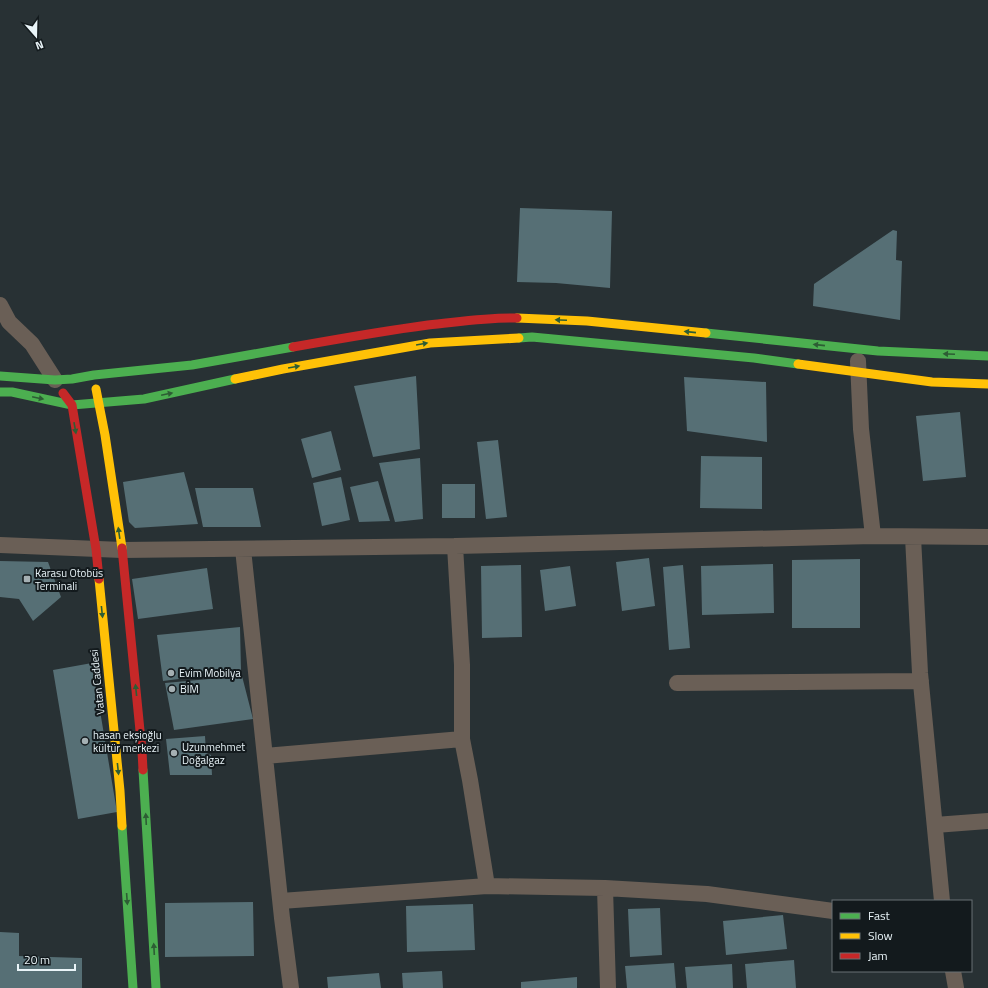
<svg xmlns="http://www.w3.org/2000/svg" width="988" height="988" font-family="'Titillium Web',sans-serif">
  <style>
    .building { fill: #566f75 }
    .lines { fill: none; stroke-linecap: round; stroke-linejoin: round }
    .street { stroke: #6a5f56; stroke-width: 16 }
    .fast { stroke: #4caf50; stroke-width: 9 }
    .slow { stroke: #ffc107; stroke-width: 9 }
    .jam { stroke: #c62828; stroke-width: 9 }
    .oneway { fill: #2d5d34 }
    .poi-dot { fill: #a5b0b3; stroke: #131a1d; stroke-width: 1.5 }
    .labels { text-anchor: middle; stroke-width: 4; stroke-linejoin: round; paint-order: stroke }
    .poi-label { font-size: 11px; fill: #e9f4f8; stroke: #131a1d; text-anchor: start }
    .street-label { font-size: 11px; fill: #e9f4f8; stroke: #131a1d }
  </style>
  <rect width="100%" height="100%" fill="#283134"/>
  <path class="building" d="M520,208L612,211L610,288L556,283L517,282Z
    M893,230L897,231L896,260L902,261L900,320L813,306L814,284Z
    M416,376L420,449L373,457L354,386Z
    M684,377L766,382L767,442L687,431Z
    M960,412L966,477L923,481L916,416Z
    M331,431L341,470L312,478L301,439Z
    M498,440L507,517L486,519L477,442Z
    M701,456L762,457V509L700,508Z
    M420,458L423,519L395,522L379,463Z
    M184,472L198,524L135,528L129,522L123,482Z
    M341,477L350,520L322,526L313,483Z
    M378,481L390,521L359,522L350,487Z
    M442,484H475V518H442Z
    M195,488H253L261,527H203Z
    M649,558L655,606L622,611L616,562Z
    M860,559V628H792V560Z
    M0,561L48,562L61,597L33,621L19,599L0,597Z
    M773,564L774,613L702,615L701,566Z
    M521,565L522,637L482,638L481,566Z
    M683,565L690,648L669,650L663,567Z
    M570,566L576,606L545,611L540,570Z
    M207,568L213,609L138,619L132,579Z
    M240,627L241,671L163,681L157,635Z
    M92,663L117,812L78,819L53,670Z
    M242,676L253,719L174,730L165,683Z
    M205,736L206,753L211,755L212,775H170L166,739Z
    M253,902L254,956L165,957V903Z
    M473,904L475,950L407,952L406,906Z
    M660,908L662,955L630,957L628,909Z
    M783,915L787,949L726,955L723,921Z
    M0,932L19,933V956L82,958V988H0Z
    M794,960L796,988H747L745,964Z
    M674,963L676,988H627L625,966Z
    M732,964L733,988H687L685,967Z
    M442,971L443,988H403L402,973Z
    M379,973L381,988H328L327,977Z
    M577,977V988H521V982Z"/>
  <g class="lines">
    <path class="street" d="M0,305L9,322L32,344L55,380
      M858,361L861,429L873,536
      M913,537L920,673L942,901
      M0,545L122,550L455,546L873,536L988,537
      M455,546L462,665V739L470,780L487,886
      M243,549L282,918L291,988
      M677,683L921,681
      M265,756L462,739
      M935,825L988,821
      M605,888L608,988
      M281,901L487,886L605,888L707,894L833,911
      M953,971L956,988"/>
    <path class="fast" d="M706,333L878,351L988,356
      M519,338L532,337L754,358L798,364
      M0,376L55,380L72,379L94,375L192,365L293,347
      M0,392H12L72,405L144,399L235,379
      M143,770L156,988
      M122,826L133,988"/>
    <path class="slow" d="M517,318L587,321L706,333
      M798,364L932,382L988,384
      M235,379L283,369L430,343L519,338
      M96,389L105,435L122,548
      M99,579L120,791L122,826"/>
    <path class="jam" d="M293,347C338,339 383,331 428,325C458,322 488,317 517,318
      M63,393L72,405L96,549L99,579
      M122,548L142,751L143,770"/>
  </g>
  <defs><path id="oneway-solid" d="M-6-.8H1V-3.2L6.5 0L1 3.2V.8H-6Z"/></defs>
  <g class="oneway">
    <use href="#oneway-solid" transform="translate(561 320) rotate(-178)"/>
    <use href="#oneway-solid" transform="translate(690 332) rotate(-174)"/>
    <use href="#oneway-solid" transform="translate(422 344) rotate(-10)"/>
    <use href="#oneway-solid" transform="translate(819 345) rotate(-174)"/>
    <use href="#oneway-solid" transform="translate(949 354) rotate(-178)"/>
    <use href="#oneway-solid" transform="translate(294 367) rotate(-10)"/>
    <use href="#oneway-solid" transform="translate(167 394) rotate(-12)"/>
    <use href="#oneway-solid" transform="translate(38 398) rotate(12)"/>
    <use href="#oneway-solid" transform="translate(75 428) rotate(80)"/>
    <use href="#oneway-solid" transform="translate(119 533) rotate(-98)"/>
    <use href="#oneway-solid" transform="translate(102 612) rotate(84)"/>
    <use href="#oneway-solid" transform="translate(136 690) rotate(-96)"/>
    <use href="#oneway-solid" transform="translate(118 769) rotate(84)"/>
    <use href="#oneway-solid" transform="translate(146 819) rotate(-93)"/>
    <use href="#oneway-solid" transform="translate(127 899) rotate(86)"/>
    <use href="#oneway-solid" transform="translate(154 949) rotate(-93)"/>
  </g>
  <g class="poi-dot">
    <rect x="23" y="575" width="8" height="8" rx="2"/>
    <circle cx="171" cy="673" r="4"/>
    <circle cx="172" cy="689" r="4"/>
    <circle cx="85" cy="741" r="4"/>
    <circle cx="174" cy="753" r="4"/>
  </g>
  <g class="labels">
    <g class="poi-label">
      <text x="35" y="577">Karasu Otobüs<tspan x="35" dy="13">Terminali</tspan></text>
      <text x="179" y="677">Evim Mobilya</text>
      <text x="180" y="693">BİM</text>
      <text x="93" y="739">hasan ekşioğlu<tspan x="93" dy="13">kültür merkezi</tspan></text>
      <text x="182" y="751">Uzunmehmet<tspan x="182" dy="13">Doğalgaz</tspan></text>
    </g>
    <g class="street-label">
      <text transform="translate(97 682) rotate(-96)" y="4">Vatan Caddesi</text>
    </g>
  </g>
  <rect x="832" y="900" width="140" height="72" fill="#131a1d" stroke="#697175"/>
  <rect x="840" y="913" width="20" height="6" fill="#4caf50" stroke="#697175"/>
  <text x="868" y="920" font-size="12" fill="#e9f4f8">Fast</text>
  <rect x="840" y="933" width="20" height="6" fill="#ffc107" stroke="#697175"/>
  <text x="868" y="940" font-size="12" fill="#e9f4f8">Slow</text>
  <rect x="840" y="953" width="20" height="6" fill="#c62828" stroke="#697175"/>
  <text x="868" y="960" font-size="12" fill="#e9f4f8">Jam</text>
  <g transform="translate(36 36) rotate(160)" stroke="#131a1d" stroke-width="3" paint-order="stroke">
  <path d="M0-3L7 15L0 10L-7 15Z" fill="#e9f4f8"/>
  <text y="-6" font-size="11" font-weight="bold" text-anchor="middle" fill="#e9f4f8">N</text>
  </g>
  <path d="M18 964v6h57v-6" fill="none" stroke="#e9f4f8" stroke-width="2"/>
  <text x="24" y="964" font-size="12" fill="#e9f4f8" stroke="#131a1d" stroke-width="3" paint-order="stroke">20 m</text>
</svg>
